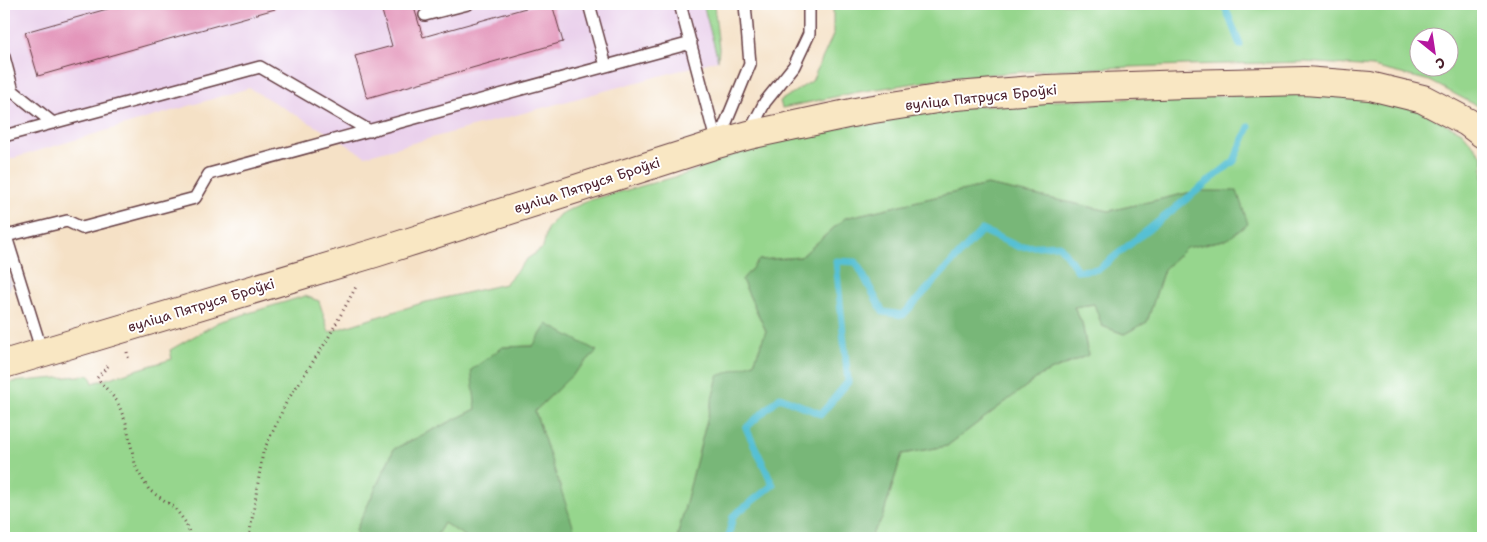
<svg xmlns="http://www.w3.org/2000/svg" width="1487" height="542" font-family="'Shantell Sans',sans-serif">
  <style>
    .built { fill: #ead1ec }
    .industrial { fill: #cabfd6 }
    .green { fill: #96d68d; stroke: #707a5c; fill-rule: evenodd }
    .forest { fill: #78b778; stroke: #616b52 }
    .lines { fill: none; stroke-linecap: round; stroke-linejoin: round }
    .stream { stroke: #57c0d4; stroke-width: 7 }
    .building { fill: #e394ba }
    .lane-casing { stroke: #643c42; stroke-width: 14 }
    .secondary-casing { stroke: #643c42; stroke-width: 30 }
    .path { stroke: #643c42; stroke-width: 3; stroke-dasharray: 1 4; stroke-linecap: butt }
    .lane { stroke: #fff; stroke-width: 11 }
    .secondary { stroke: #f9e7c3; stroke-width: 28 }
    .labels { text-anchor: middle; stroke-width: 4; stroke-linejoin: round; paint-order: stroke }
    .street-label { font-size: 14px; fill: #4a1f2b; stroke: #fff }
  </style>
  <rect width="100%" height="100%" fill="#fff"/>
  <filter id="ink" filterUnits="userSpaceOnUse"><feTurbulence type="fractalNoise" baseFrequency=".02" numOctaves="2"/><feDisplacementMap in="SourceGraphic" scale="10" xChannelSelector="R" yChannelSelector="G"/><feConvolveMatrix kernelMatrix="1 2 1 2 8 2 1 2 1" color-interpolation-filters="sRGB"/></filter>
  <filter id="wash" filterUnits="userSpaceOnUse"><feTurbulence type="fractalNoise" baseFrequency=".0096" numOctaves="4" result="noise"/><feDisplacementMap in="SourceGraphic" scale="20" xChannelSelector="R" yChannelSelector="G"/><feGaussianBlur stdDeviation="1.12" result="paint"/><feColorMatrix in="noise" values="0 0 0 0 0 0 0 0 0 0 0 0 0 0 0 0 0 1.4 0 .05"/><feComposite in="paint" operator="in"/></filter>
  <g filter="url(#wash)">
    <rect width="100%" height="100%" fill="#f5e1c6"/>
    <path class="built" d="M4,4H703L718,60L365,156L338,139L249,88L4,161Z"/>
    <path class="industrial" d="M4,260L12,284L4,299Z"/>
    <path class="green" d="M703,4H714L719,48L718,60Z
      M833,4H1483V109L1430,81L1373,67L1306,62L1186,65L1046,70L954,77L858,92L782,108L780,101L812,81L833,35ZM1420,38H1450V68H1420Z
      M1305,93L1368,98L1418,110L1462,132L1483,157V538H869L882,519L902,454L947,446L1041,375L1088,355L1082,323L1074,307L1095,304L1102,326L1124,334L1147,322L1164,269L1186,248L1228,239L1196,191L1109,211L987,185L845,218L801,257L759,260L742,280L766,331L754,363L718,377L677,538H577L576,537L535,411L597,351L533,346L503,347L476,409L394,449L356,530L357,538H4V385L12,382L90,375L93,383L172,359L170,350L219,322L305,296L319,301L329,332L422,303L505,284L527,259L543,248L547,229L560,214L590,200L686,174L751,147L863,122L958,108L1048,101Z
      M444,523L468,538H435Z"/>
    <path class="forest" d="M987,185L1109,211L1196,191H1237L1248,224L1228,239L1186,248L1164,269L1147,322L1124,334L1102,326L1094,304L1074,307L1082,323L1088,355L1041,375L947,446L902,454L882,519L869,538H677L718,376L754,363L766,331L742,280L759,260L801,257L845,218Z
      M547,324L597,351L535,411L577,538H468L444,523L435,538H357L356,530L394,449L476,409L471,370L503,347L533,346Z"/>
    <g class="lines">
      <path class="stream" d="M1224,4L1240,45
        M728,538L733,516L773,485L746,428L780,397L821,414L848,382L836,261L856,262L883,312L903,315L982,230L1019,247L1059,245L1078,271L1099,269L1234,161L1249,127"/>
    </g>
    <g id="blocks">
      <path class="building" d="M125,4H274L275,9L38,76L25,32Z
        M380,4H413L423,37L540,4H552L563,42L367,98L355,56L392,46Z"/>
    </g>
  </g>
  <g filter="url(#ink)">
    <use href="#blocks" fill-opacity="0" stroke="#643c42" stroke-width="1"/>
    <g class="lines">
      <defs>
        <path id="lane" d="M589,4L606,66
          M680,4L717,144
          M425,15L468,4
          M4,57L13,91L53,123
          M749,133L765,102L794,66L809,34V4
          M4,136L260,67L370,131
          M718,142L750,64L745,4
          M4,230L42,352
          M6,236L67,221L82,228L195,198L209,174L691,43"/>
        <path id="secondary" d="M4,364L375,253L717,144L749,135L861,111L956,96L1047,89L1186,84L1305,81L1370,86L1423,99L1467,122L1483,134"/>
      </defs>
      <use href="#lane" class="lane-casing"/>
      <use href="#secondary" class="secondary-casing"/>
      <path class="path" d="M127,352L129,361
        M108,366L97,378L117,401L126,423L136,468L149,490L174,507L186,523L191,538
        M249,538L263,452L287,401L326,342L357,285"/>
      <use href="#lane" class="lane"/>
      <use href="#secondary" class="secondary"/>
    </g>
  </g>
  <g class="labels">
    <g class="street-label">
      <text transform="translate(981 97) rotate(-6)" y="5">вуліца Пятруся Броўкі</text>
      <text transform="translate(587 185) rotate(-18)" y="5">вуліца Пятруся Броўкі</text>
      <text transform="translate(201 305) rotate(-17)" y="5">вуліца Пятруся Броўкі</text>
    </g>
  </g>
  <rect width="1487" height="542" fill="none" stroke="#fff" stroke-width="20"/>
  <g transform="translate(1434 52) rotate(150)"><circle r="24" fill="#ffffff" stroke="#b7a5aa"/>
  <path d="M0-4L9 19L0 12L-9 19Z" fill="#b5179e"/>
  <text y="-8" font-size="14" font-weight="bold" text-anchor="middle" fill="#4a1f2b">С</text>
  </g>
</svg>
